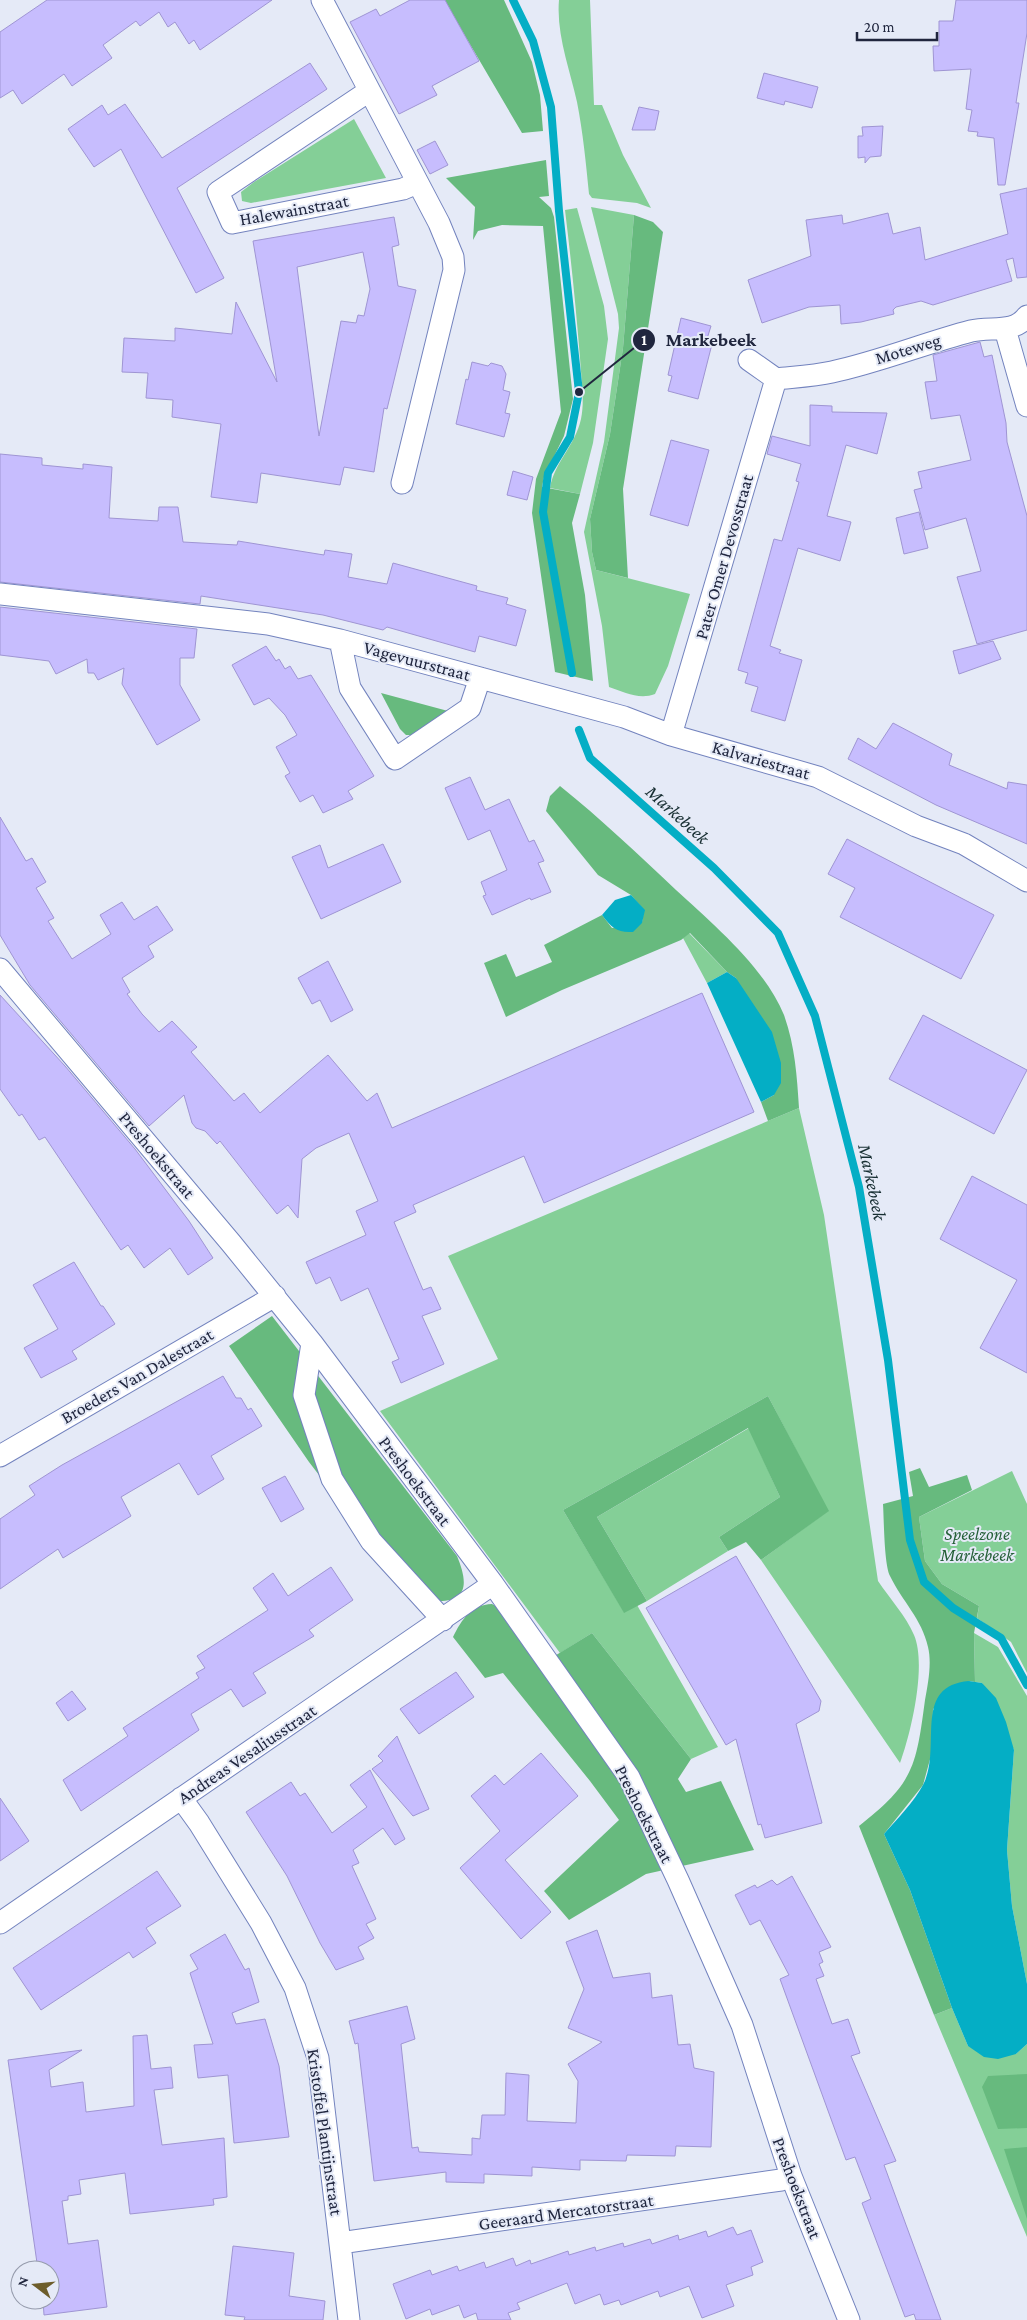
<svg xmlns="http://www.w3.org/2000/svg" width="1027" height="2320" font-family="'Crimson Pro',serif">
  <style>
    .green { fill: #84cf97 }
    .forest { fill: #67ba7e }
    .water { fill: #04aec5 }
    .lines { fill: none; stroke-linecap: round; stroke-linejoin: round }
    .stream { stroke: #04aec5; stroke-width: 8 }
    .building { fill: #c7bdfe; stroke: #9f95d3; fill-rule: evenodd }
    .minor-casing { stroke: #7383be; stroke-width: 23 }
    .minor { stroke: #fff; stroke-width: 21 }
    .labels { text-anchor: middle; stroke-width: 4; stroke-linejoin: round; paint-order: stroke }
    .street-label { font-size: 18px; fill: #20263e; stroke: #e5eaf7 }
    .park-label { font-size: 18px; font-style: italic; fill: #256038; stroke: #e5eaf7 }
    .water-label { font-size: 19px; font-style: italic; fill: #172e32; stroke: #e5eaf7 }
    .leader { fill: none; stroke: #20263e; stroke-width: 2 }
    .callout-dot { fill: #20263e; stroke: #e5eaf7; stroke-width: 2 }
    .mark-label { font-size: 15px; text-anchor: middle; font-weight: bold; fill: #fff }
    .callout-label { font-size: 19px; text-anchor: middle; font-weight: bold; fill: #20263e; stroke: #e5eaf7; stroke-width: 4; stroke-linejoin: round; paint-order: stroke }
  </style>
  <rect width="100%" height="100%" fill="#e5eaf7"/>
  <path class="green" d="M559,0H590L594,105H602L623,155L651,208L637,203L592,198L589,194C586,163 583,133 577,102C570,70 556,34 559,0Z
    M354,119L386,178L251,203L242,201L241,192L254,182Z
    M591,207L634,215L623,348L610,434L590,519L592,552L596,570L690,594L668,666L655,694C639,700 624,692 609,687L602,626L584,532L604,442L619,328L618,314Z
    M577,208L604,306L608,339L593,443L580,494L550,488C554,463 575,446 581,419C585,400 581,377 580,358C576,308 571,259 565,210Z
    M689,933L727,972L707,983L683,938Z
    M799,1108L824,1215L878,1581C890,1599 906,1616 914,1635C927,1665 911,1733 900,1763L761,1560L828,1511L768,1396L563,1510L624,1612L637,1605L718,1747L691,1759L592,1633L560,1653L380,1411L498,1359L448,1256Z
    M749,1428L780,1497L719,1537L728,1551L647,1601L597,1517Z
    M1012,1471L1027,1504V1673L1011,1642L977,1618L979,1606L942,1584L925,1561L919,1517Z
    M974,1633L998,1647L1027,1696V1984L1012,1906L1007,1850L1014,1750L982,1683L975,1682Z
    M952,2008L968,2046L1016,2054L1027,2044V2237L934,2015Z"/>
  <path class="forest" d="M444,0H504L532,62L540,95L543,131L522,133Z
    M546,160L549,196L539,197L551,208L554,217L573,399L564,436L544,477L542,487L580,494L572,523L585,595L593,681L555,672L532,513L536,479L561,412L543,226L502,225L478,231L473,240L475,207L446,178Z
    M634,215L653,222L663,232L623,489L628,578L596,570L592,552L590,519L610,434L623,348Z
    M381,693L448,711L413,735H406L400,729Z
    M560,786C601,819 638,854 676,890C713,924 765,968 784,1015C795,1046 797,1076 799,1108L768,1121L761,1102L774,1095L736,978L727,972L690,933L681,940L562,990L506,1017L484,963L506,954L516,977L552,962L544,945L602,915L612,928L642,922L644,910L631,895L598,875L546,811L550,796Z
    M272,1316L457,1556C466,1578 471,1601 439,1601L355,1522L309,1462L229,1346Z
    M768,1396L829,1511L761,1560L746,1542L728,1551L719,1537L780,1497L748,1428L597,1517L647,1601L624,1613L563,1510Z
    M920,1468L929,1487L967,1475L972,1490L919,1517L925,1561L942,1584L979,1606L974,1633L975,1682L969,1681L933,1709L932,1752L923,1785L884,1834L910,1890L952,2008L934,2015L859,1826C914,1783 916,1767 925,1700C928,1684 932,1663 928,1647C922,1619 902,1601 890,1576C884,1564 884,1520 883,1504L913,1496L909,1472Z
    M492,1604L502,1610L540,1665L592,1633L691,1759L678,1779L686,1792L721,1781L754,1850L646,1874L569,1920L544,1891L619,1820L590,1781L503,1673L485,1678L453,1637C462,1619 471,1605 492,1604Z
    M1027,2074V2128L998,2129L982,2087L988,2076Z
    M1027,2147V2219L1004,2149Z"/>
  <path class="water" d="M631,895L645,910L642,923L633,932C617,933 612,928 602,915L615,900Z
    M727,972L736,978L772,1032L781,1063V1083L774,1095L761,1102L707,983Z
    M969,1681L982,1683L996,1698L1006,1722L1014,1750L1007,1850L1012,1906L1027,1984V2044L1016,2054L998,2059L984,2057L968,2046L952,2008L910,1890L884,1834C897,1819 914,1802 923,1785C943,1748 911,1686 969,1681Z"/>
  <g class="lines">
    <path class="stream" d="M513,0L533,41L551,107L559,211L579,392L570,437L548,473L543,512L572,673
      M579,730L590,758L714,868L778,933L815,1016L859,1187L888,1360L910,1540L924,1582L953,1608L1001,1638L1027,1685"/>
  </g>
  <path class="building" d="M47,0H272L200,50L194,40L189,44L175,22L168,27L159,12L140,26L136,21L103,45L112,58L72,86L64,74L22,104L13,90L0,98V32Z
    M410,0H445L479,61L432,86L437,95L399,114L350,22L376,9L380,16Z
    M956,0H1027V33L1016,103H1019L1005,185H998L994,138L977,136L978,132L968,131L972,110L966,109L971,69L934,71L933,46H939V21H953Z
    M310,63L327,89L177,188L224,278L196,293L121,149L94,167L68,129L102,105L108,115L125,104L162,158Z
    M764,73L818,87L812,108L785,101L784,105L757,98Z
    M639,107L659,111L655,130H632Z
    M883,126L881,156L870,157L865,163V157L858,158V136H863L862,127Z
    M435,141L448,165L430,174L417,150Z
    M1027,188V277L1017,278L1013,258L1006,260L1012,281L933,305L921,301L896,307L893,310L894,314L861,322L841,324L840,305L809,307L762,323L748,280L811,256L806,220L842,215L843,224L888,213L893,234L920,227L925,260L1008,234L1000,194Z
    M394,217L399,245L392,247L398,286L416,290L387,409L384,408L374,472L344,467L340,485L261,473L257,503L211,497L221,424L172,417L173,400L146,398L148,373L122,372L124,338L175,341V328L232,334L236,302L277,382L253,241ZM363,252L370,289L364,316L358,315L356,323L341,321L319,436L297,267Z
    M681,318L711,326L706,342L712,344L698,399L668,391L672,376L668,375Z
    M980,342L984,357L992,355L1006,423L1007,442L1027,516V630L977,644L957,577L981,571L966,518L925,530L914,490L922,488L918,472L971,460L960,415L931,419L925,382L937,381L933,355Z
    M472,362L488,366L491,363L502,366L506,374L503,390L510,392L505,413L510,414L504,437L456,424L466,379L468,380Z
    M810,405L832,406V412L887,413L877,454L846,445L827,516L851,522L840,561L798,548L770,646L781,650L779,653L802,660L785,721L751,711L758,687L745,683L748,673L738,670L774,539L782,541L799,482L796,481L801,464L767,454L772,436L810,446Z
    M671,440L709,450L688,526L650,515Z
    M0,454L42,458V465L83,469V464L112,467L109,518L158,521L159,507H178L183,542L237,545L238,541L324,555L325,550L352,554L348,577L387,584L393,563L477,586L476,590L508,598L506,604L526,610L516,646L479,636L475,652L387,627L383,630L323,615L201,596L200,604L0,582Z
    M513,471L533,477L527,500L507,495Z
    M919,512L928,548L904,554L896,518Z
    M0,607L197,629L194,658H180V685L200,720L157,745L122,684L124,668L98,680L94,673H88L87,659L56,674L49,661L0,655Z
    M993,641L1001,659L959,674L953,651Z
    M266,646L276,661L279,659L285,669L290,666L298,679L311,675L374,776L348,791L353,799L323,813L313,795L300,802L285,776L290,773L276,747L297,735L285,715L269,698L254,705L232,665Z
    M893,723L952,754L949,765L1007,789L1008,782L1027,785V844L936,805L848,759L858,738L876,749Z
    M470,777L485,810L509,799L529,842L534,840L544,861L538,863L551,892L531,900L530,898L492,915L483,896L486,895L481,882L507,870L490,830L468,840L445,788Z
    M0,817L26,861L32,858L46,882L36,888L54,918L48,921L72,959L111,934L100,915L122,902L134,920L157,906L173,930L148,946L154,957L122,978L130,992L127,994L142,1014L159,1032L172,1021L197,1047L191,1052L234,1101L244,1093L260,1113L328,1055L367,1101L377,1093L392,1128L702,993L754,1112L544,1203L524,1156L413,1205L416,1212L394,1222L423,1290L431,1287L441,1309L422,1316L444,1364L401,1383L392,1362L399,1359L368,1288L341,1301L330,1277L316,1284L306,1262L366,1235L356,1211L378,1201L349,1133L316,1148L302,1159L298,1218L288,1205L277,1214L220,1141L217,1144L205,1131L196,1128L192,1123L184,1095L149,1126L30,985L0,935Z
    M847,839L994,915L961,979L840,917L855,888L828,874Z
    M383,844L401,882L321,919L292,857L320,845L328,868Z
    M328,961L353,1010L331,1022L320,1000L312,1004L298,978Z
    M0,995L65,1066L135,1149L189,1221L213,1258L188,1275L170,1248L144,1268L128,1245L121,1250L45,1137L39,1140L22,1114L19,1116L0,1089Z
    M923,1015L1027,1070L994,1134L889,1079Z
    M972,1176L1027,1205V1373L980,1348L1017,1280L940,1239Z
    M74,1262L101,1306H103L115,1324L72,1351L77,1359L41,1378L24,1348L58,1329L33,1285Z
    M223,1376L236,1398H241L248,1410L251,1408L262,1426L211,1456L224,1479L198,1495L179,1463L121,1497L131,1516L63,1558L58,1549L0,1589V1519L35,1495L29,1486L62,1465Z
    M285,1476L304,1509L281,1522L262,1488Z
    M736,1556L821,1701L819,1711L796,1724L822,1823L765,1838L761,1824L758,1825L736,1739L726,1745L646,1608Z
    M331,1567L353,1600L309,1630L314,1636L253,1673L266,1693L243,1707L231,1689L191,1714L199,1730L81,1811L63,1780L128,1736L123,1728L199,1678L196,1673L205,1668L197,1656L268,1610L253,1588L273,1573L288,1596Z
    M456,1672L474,1697L419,1734L400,1709Z
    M72,1691L86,1709L68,1721L56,1703Z
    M397,1736L429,1809L413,1816L372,1769L383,1761L378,1756Z
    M541,1753L578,1796L505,1860L551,1912L521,1939L460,1868L500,1831L471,1796L495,1775L504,1785Z
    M370,1770L405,1839L395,1845L383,1828L353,1850L359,1863L352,1866L376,1919L366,1924L374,1938L358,1947L364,1959L336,1970L320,1943L287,1876L246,1812L291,1782L300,1796L305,1793L332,1833L367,1807L350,1785Z
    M0,1798L29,1841L0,1861Z
    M157,1871L181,1906L146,1928L156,1943L133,1958L129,1952L41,2010L13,1968Z
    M792,1876L831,1947L819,1952L823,1962L819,1964L824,1976L816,1979L832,2024L848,2019L860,2053L851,2056L896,2161L884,2165L941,2320H916L914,2314L905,2317L862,2203L871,2199L855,2157L846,2160L780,1979L789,1975L760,1920L750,1925L735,1895L755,1885L757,1888L772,1880L777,1885Z
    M597,1930L613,1978L650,1973L652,1998L672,1995L678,2045L690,2044L694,2068L714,2072L711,2147L676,2146L675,2156L627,2155L626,2161L580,2160V2170L532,2167V2176L484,2174V2183L446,2182V2172L374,2181L358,2043L355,2044L349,2021L407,2006L415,2039L401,2044L412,2148L418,2147L419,2152L472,2155V2138L480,2139L482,2115H505L506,2073L529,2075L527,2121L576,2123L578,2081L568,2064L602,2042L568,2028L584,1989L566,1942Z
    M225,1934L245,1970L249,1968L259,2002L232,2013L236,2024L265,2019L279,2066L289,2137L234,2143L228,2075L198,2078L194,2045L213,2044L190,1973L198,1969L190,1955Z
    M147,2035L151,2069L171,2067L173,2088L154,2090L162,2145L224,2138L227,2197L213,2199L214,2205L130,2214L125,2173L79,2180L81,2194L68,2196V2200L62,2201L68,2244L98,2240L107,2307L44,2315L43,2300H50V2270H38L8,2060L82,2050L49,2070L51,2087L83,2082L86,2112L134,2106L133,2036Z
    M733,2227L737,2235L751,2230L763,2262L751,2267L753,2275L726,2285L734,2306L702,2318L689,2286L660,2297L658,2291L621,2305L619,2300L604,2305L600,2294L575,2304L567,2283L517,2303L520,2309L508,2313L511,2320H478L476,2313L464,2318L459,2305L432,2315L430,2309L406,2319L393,2284L430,2270L432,2275L457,2266L459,2271L484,2262L486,2268L513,2258L516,2266L530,2260L531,2264L568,2251L569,2255L595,2247L596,2251L623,2243L624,2247L650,2239L652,2244L678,2235L679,2240L706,2231L708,2237Z
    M233,2246L294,2253L289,2296L325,2301L323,2320H244L245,2317L225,2315Z"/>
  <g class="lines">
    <defs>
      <path id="minor" d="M322,0L439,223L453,257L454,270L402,483
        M369,91L218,192L232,223L403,189L417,183
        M1005,329L1027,406
        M749,360L776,379C794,377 814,376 832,372C879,362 925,343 971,331C991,326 1014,334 1027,316
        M0,594L268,624L340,640L624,717L671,735L818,777L916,826L964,844L1027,881
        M340,640L350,688L395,759L470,708L480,678
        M671,735L776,379
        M0,969L231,1243L312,1343L493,1584L629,1777L678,1880L742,2025L791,2176L849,2320
        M312,1343L304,1395L332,1479L371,1541L443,1620
        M0,1456L275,1296
        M181,1798L199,1823L261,1923L295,1988L318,2058L349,2320
        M0,1923L493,1584
        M340,2243L781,2180L791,2176"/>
    </defs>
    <use href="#minor" class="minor-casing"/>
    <use href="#minor" class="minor"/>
  </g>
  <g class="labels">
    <g class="street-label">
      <text transform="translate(294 210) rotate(-10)" y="6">Halewainstraat</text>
      <text transform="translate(908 349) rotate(-17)" y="6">Moteweg</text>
      <text transform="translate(724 557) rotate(-74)" y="6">Pater Omer Devosstraat</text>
      <text transform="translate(417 661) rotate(15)" y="6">Vagevuurstraat</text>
      <text transform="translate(761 760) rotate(16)" y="6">Kalvariestraat</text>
      <text transform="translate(157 1155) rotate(50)" y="6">Preshoekstraat</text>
      <text transform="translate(137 1376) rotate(-30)" y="6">Broeders Van Dalestraat</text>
      <text transform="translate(415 1481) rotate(53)" y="6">Preshoekstraat</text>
      <text transform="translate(247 1754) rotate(-34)" y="6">Andreas Vesaliusstraat</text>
      <text transform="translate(644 1814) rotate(63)" y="6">Preshoekstraat</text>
      <text transform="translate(325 2132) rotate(82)" y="6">Kristoffel Plantijnstraat</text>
      <text transform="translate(797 2188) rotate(69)" y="6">Preshoekstraat</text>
      <text transform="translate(566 2212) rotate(-8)" y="6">Geeraard Mercatorstraat</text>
    </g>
    <g class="park-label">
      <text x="977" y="1540">Speelzone<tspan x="977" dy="21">Markebeek</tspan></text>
    </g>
    <g class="water-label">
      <text transform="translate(678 814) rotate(42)" y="7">Markebeek</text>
      <text transform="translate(873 1182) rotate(78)" y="7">Markebeek</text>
    </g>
  </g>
  <path class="leader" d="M579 392L644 340"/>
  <g class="callout-dot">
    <circle cx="579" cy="392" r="5"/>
    <circle cx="644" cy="340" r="12"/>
  </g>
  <g class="mark-label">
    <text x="644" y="345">1</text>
  </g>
  <g class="callout-label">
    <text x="711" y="346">Markebeek</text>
  </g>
  <g transform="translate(35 2285) rotate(286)"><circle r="24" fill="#e5eaf7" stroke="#969cad"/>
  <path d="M0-4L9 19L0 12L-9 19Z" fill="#6d5d2b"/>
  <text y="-8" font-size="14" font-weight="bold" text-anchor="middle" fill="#20263e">N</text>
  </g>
  <path d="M857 32v8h80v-8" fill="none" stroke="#20263e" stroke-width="2.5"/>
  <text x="864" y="32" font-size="15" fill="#20263e" stroke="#e5eaf7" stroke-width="4" paint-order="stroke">20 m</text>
</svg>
